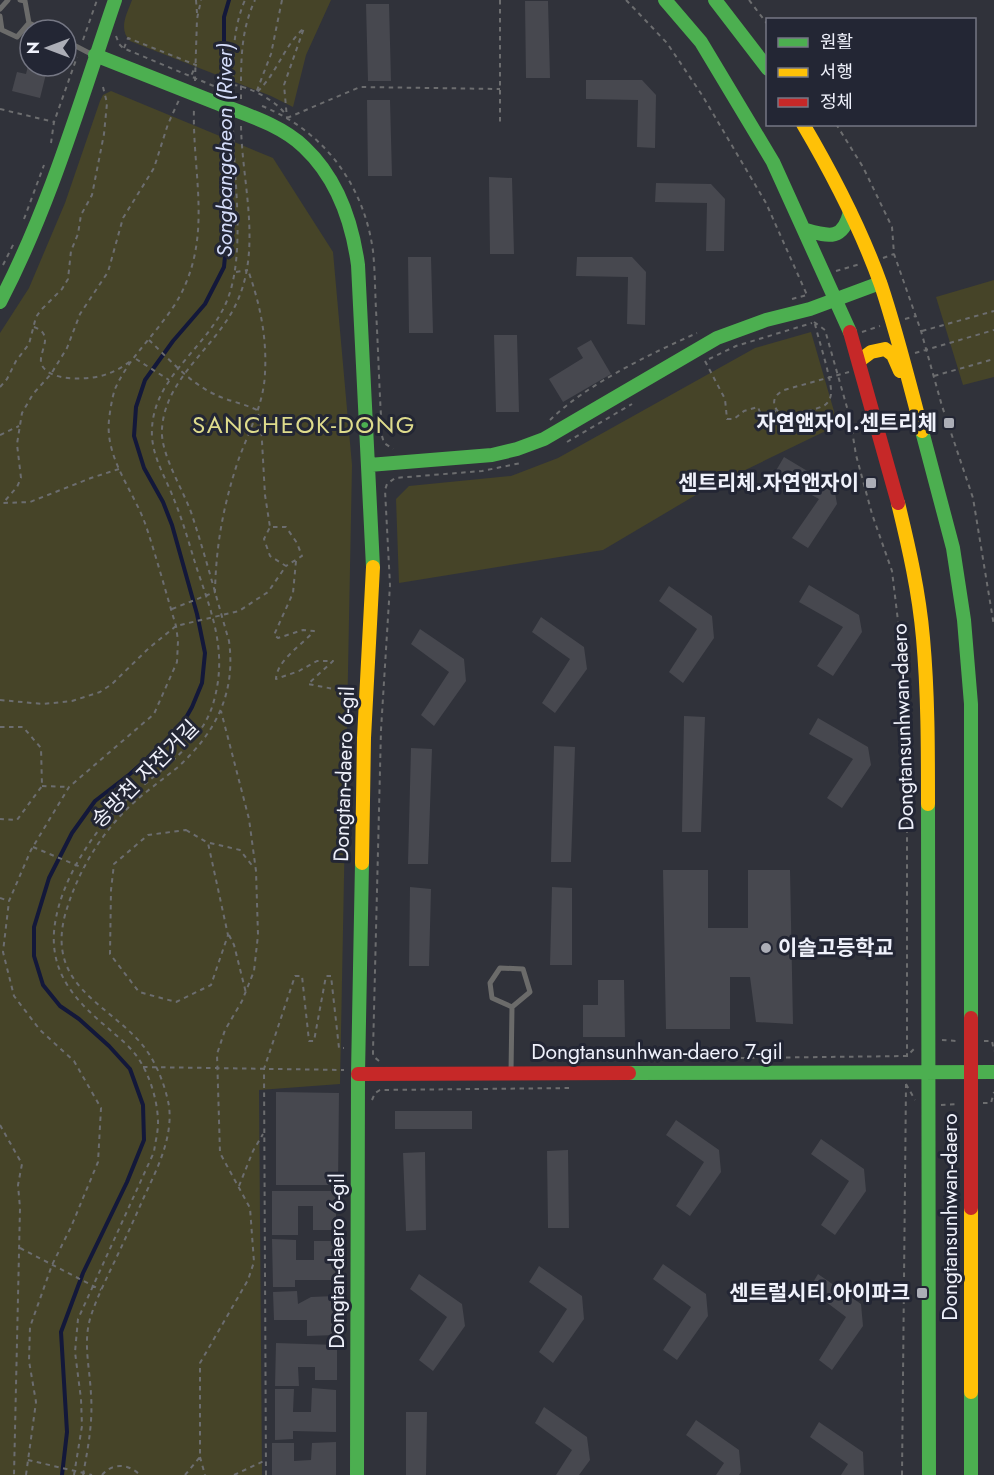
<svg xmlns="http://www.w3.org/2000/svg" width="994" height="1475" font-family="Jost,'Noto Sans KR',sans-serif">
  <style>
    .green { fill: #464428 }
    .lines { fill: none; stroke-linecap: round; stroke-linejoin: round }
    .stream { stroke: #13183a; stroke-width: 4 }
    .building { fill: #47484f }
    .path { stroke: #6c6d6f; stroke-width: 2; stroke-dasharray: 4.5 4.5; stroke-linecap: butt }
    .lane { stroke: #6b6b6a; stroke-width: 5 }
    .fast { stroke: #4caf50; stroke-width: 14 }
    .slow { stroke: #ffc107; stroke-width: 14 }
    .jam { stroke: #c62828; stroke-width: 14 }
    .poi-dot { fill: #acaeb7; stroke: #232634; stroke-width: 2 }
    .labels { text-anchor: middle; stroke-width: 6; stroke-linejoin: round; paint-order: stroke }
    .poi-label { font-size: 21px; font-weight: bold; fill: #eff1fb; stroke: #232634; text-anchor: end }
    .street-label { font-size: 21px; fill: #eff1fb; stroke: #232634 }
    .water-label { font-size: 22px; font-style: italic; fill: #d5ddfa; stroke: #232634 }
    .quarter-label { font-size: 24px; letter-spacing: 1.5px; fill: #dedb8c; stroke: #232634 }
  </style>
  <rect width="100%" height="100%" fill="#30323a"/>
  <path class="green" d="M132,0H331L306,55L293,107L271,96L130,41C118,28 127,14 132,0Z
    M111,91L273,158L333,252L352,465L340,1084L259,1090L262,1475H0V333L29,288L65,203L100,101L103,95Z
    M994,280V377L963,385L936,297Z
    M811,332L838,425L706,489L603,550L399,583L396,499L409,486L511,476L558,458L755,348Z"/>
  <g class="lines">
    <path class="stream" d="M224,103V17L229,0
      M62,1475L67,1432L61,1332L83,1273L127,1182L144,1140L143,1105L130,1069L109,1046L79,1019L60,1006L43,985L34,956V927L49,878L72,833L95,801L130,774L179,730L192,707L202,683L205,653L197,614L172,525L163,502L144,468L134,436L136,407L145,380L173,341L205,304L224,267L227,235L224,111"/>
  </g>
  <path class="building" d="M525,1H548L550,78H526Z
    M366,4H389L391,81H368Z
    M28,66H48L40,98L12,91L17,72L26,74Z
    M586,80H642L656,95L655,148L637,147L638,100L586,99Z
    M367,100H390L392,176H368Z
    M489,177L512,178L514,254H490Z
    M656,183L711,184L725,199L724,251H706L707,203L655,202Z
    M408,257H431L433,333H409Z
    M577,257H632L646,272L645,325L627,324L628,277L576,276Z
    M494,335H517L519,412H496Z
    M591,340L611,374L563,402L549,379L583,358L577,348Z
    M784,457L834,487L837,504L808,548L792,538L819,499L774,474Z
    M809,585L859,615L862,632L833,676L817,666L843,627L799,602Z
    M669,586L712,616L714,638L683,683L669,672L697,629L659,601Z
    M541,617L584,647L587,669L555,713L542,703L570,659L532,632Z
    M420,629L464,659L466,681L434,726L421,715L449,672L411,644Z
    M684,716L705,717L701,832H682Z
    M818,718L868,747L871,765L842,808L827,798L853,759L809,734Z
    M554,746L575,747L571,862H551Z
    M411,748L432,749L428,864H408Z
    M663,870H708V928H748V870H790L793,1024L756,1022L750,977H730V1029H666Z
    M410,887L431,889L429,966H409Z
    M552,887L572,888V965H550Z
    M598,980H624L625,1037H583V1005H598Z
    M276,1092L339,1093L338,1185H276Z
    M395,1111H472V1129H395Z
    M676,1120L719,1150L721,1172L690,1216L676,1206L704,1162L666,1135Z
    M821,1139L864,1169L866,1191L835,1235L821,1225L849,1181L811,1154Z
    M568,1150L569,1228H548L547,1151Z
    M425,1152L426,1230L406,1231L403,1153Z
    M272,1191H336V1230H313V1206H298V1235H272Z
    M272,1239L296,1240V1260H314V1241H336V1280H295V1287H273Z
    M663,1264L706,1294L708,1316L677,1360L663,1350L691,1307L653,1279Z
    M539,1266L582,1296L584,1319L553,1363L539,1352L567,1309L529,1282Z
    M419,1274L462,1304L465,1326L433,1371L419,1360L447,1317L410,1289Z
    M818,1274L861,1304L863,1326L832,1370L819,1360L846,1317L809,1289Z
    M297,1291L298,1304L311,1297L335,1296L336,1335L307,1336V1320H274L273,1292Z
    M276,1343L337,1345V1380H315V1367H298L299,1386H275Z
    M312,1388L336,1390V1432L293,1431V1439L275,1440V1389H294L293,1412H311Z
    M544,1407L587,1437L590,1460L579,1475H556L572,1450L535,1423Z
    M406,1412H427L426,1475H406Z
    M696,1420L739,1450L741,1472L739,1475H716L724,1463L686,1435Z
    M819,1422L863,1452L864,1475H841L848,1464L810,1437Z
    M336,1442V1475H272V1443H294V1461L311,1460L312,1443Z"/>
  <g class="lines">
    <path class="path" d="M196,0L197,13
      M282,0L271,54L256,93C277,74 283,47 304,28L284,85L287,118
      M500,0V123
      M626,0L667,43L702,95L766,203L807,295
      M749,0L768,25
      M116,36L119,44L123,48L240,97
      M83,40L97,0
      M124,48L128,38L196,65L191,76
      M195,81L197,19L201,0
      M233,85C249,86 278,102 286,115
      M233,94C233,62 232,30 245,0
      M241,99C241,64 240,32 255,0
      M262,106C324,131 364,185 373,251C375,270 375,291 376,310C378,346 379,381 381,416
      M0,109L54,122
      M287,118L360,87L500,89
      M836,124L863,167L892,227L894,254L921,331L942,406L973,498L994,626
      M51,143L54,122L77,57
      M24,219L44,165
      M883,258L894,254
      M3,265L14,243
      M836,271L860,264
      M236,272L248,270
      M792,299L807,295
      M905,319L916,316
      M814,322L825,330L850,418L856,455L872,514L892,571L904,671L907,761V1057
      M815,324C818,338 832,380 831,393C831,397 829,402 825,405C814,411 796,413 783,416C772,408 770,397 784,390L849,372
      M34,327C58,336 34,355 43,367C53,382 92,380 107,374C116,371 124,366 132,360
      M922,331L994,311
      M862,332L880,326
      M149,340C169,359 189,382 214,394C227,401 243,403 257,410L261,424L265,495L270,527
      M915,353L994,330
      M136,359L169,380
      M709,359L736,346L812,323
      M705,361L725,399L727,419H734L744,411L758,407L761,415L776,411
      M934,376L994,359
      M0,387L7,379L16,361L29,344L36,317L41,310L62,289L68,279L71,251L78,234L81,215L92,195L104,134L107,103L102,83
      M550,420C587,384 650,354 697,333
      M0,435L19,426
      M382,436L384,443L393,449
      M567,442L632,404
      M119,469L91,478L30,502L3,503L17,487L21,478L17,444L22,413L33,394L51,374L67,348L80,314L108,272L123,218L154,168L168,124L179,100
      M296,561L293,593L274,635L278,638L303,630L314,631C302,645 277,660 276,679L299,671L317,661H333L308,684L344,691
      M172,609L215,592C216,545 223,507 238,461C248,433 264,404 265,373C267,337 260,304 248,270
      M0,700L43,704L72,701L100,692L112,684L149,648L176,626L239,611L268,592L286,566L270,556L264,539L270,527H286L297,543L302,556L286,566
      M0,727H23L41,748L42,786L17,820L0,819
      M42,786L69,787
      M186,830L208,843L228,935L211,985L176,1002L139,992L110,954L111,890L114,864L148,835Z
      M210,843L240,850L254,868
      M33,847L83,868
      M0,898L9,901
      M229,935L234,945L246,993
      M942,1040L957,1041
      M984,1041H992L994,1051
      M660,1059L907,1056L915,1048
      M379,1061L373,1056V1051L381,730L390,585L385,490L387,484L395,478L482,471L521,463
      M143,1067L344,1070
      M906,1084L915,1100
      M372,1100L375,1093L380,1090L573,1088
      M983,1103H991L994,1092
      M941,1105L959,1104
      M0,1125L22,1164L18,1185L20,1208L14,1475
      M239,1186L253,1151L263,1134
      M20,1248L101,1290
      M200,1457L205,1475
      M28,1460L92,1475
      M26,1475L36,1402L29,1361L30,1327L52,1265L71,1227L98,1162L101,1108L74,1061L40,1030L14,996L3,952L9,901L31,850L69,787L154,714L177,662L178,641L176,626C166,593 157,559 146,526C134,491 105,459 109,420C110,411 112,398 115,389C132,350 170,323 186,283C210,226 192,167 194,107
      M74,1475L82,1426L81,1399L75,1352L78,1319L154,1152C155,1143 158,1133 158,1123C158,1102 150,1075 138,1058C130,1046 119,1038 109,1029C78,1003 51,976 54,932C58,882 96,825 133,794C162,769 202,742 213,704C228,654 213,616 197,569C190,547 184,524 175,502C167,480 154,461 152,437C149,379 205,351 226,303C247,255 233,176 233,124
      M83,1475C88,1448 93,1422 91,1395C90,1369 83,1344 90,1319C95,1302 103,1286 110,1271C122,1246 133,1222 144,1197C157,1169 173,1138 169,1106C165,1084 155,1059 140,1042C104,1002 47,984 65,915C77,873 99,836 130,806C145,792 162,780 178,767C216,732 236,693 229,641C217,600 206,558 193,518C185,492 160,455 162,429C165,377 217,347 237,302C262,247 242,183 241,126
      M102,1475C113,1462 129,1464 140,1475
      M185,1475L200,1457V1363L248,1280L254,1262L250,1208L220,1153L217,1054L225,1030L242,1001L254,971L258,935L256,871L249,819L221,711
      M234,1475L266,1460
      M266,1475L264,1069L295,976H302L309,1041H314L326,976H331L339,1048H344
      M902,1475L906,1084"/>
    <path class="lane" d="M20,0L25,1L29,23
      M0,9L8,0
      M0,16L2,30L17,37L29,23
      M29,23L44,30
      M66,41L93,55
      M511,1072L512,1007L492,998L490,983L500,968L523,969L530,992L512,1007"/>
    <path class="fast" d="M665,0L701,42L773,162L850,332
      M715,0L768,69
      M95,55C135,71 174,86 214,102C244,114 280,124 304,147C337,178 352,221 358,265L373,567
      M806,230C830,237 843,240 850,212
      M0,302C50,206 80,102 115,0
      M922,431L953,548L964,620L971,704V1018
      M369,465L492,455L517,449L544,439L717,338L766,320L810,309L880,283
      M928,804L929,1475
      M629,1073L994,1072
      M971,1392V1475
      M357,1475L358,1074L362,863"/>
    <path class="slow" d="M803,124C833,175 861,229 881,285C897,333 909,382 922,431
      M859,361L871,352L885,349L893,355L900,371
      M898,503C909,548 919,592 923,638C928,693 928,749 928,804
      M362,863L364,738L373,567
      M971,1208V1392"/>
    <path class="jam" d="M850,332L898,503
      M971,1018V1208
      M358,1074L629,1073"/>
  </g>
  <g class="poi-dot">
    <rect x="943" y="417" width="12" height="12" rx="3"/>
    <rect x="865" y="477" width="12" height="12" rx="3"/>
    <circle cx="766" cy="948" r="6"/>
    <rect x="916" y="1287" width="12" height="12" rx="3"/>
  </g>
  <g class="labels">
    <g class="poi-label">
      <text x="937" y="430">자연앤자이.센트리체</text>
      <text x="859" y="490">센트리체.자연앤자이</text>
      <text x="778" y="955" text-anchor="start">이솔고등학교</text>
      <text x="910" y="1300">센트럴시티.아이파크</text>
    </g>
    <g class="street-label">
      <text transform="translate(903 727) rotate(-92)" y="7">Dongtansunhwan-daero</text>
      <text transform="translate(145 774) rotate(-45)" y="7">송방천 자전거길</text>
      <text transform="translate(344 774) rotate(-88)" y="7">Dongtan-daero 6-gil</text>
      <text x="657" y="1059">Dongtansunhwan-daero 7-gil</text>
      <text transform="translate(950 1217) rotate(-90)" y="7">Dongtansunhwan-daero</text>
      <text transform="translate(337 1261) rotate(-90)" y="7">Dongtan-daero 6-gil</text>
    </g>
    <g class="water-label">
      <text transform="translate(224 150) rotate(-90)" y="8">Songbangcheon (River)</text>
    </g>
    <g class="quarter-label">
      <text x="304" y="433">SANCHEOK-DONG</text>
    </g>
  </g>
  <rect x="766" y="18" width="210" height="108" fill="#232634" stroke="#757784" stroke-width="1.5"/>
  <rect x="778" y="38" width="30" height="9" fill="#4caf50" stroke="#757784" stroke-width="1.5"/>
  <text x="820" y="48" font-size="18" fill="#eff1fb">원활</text>
  <rect x="778" y="68" width="30" height="9" fill="#ffc107" stroke="#757784" stroke-width="1.5"/>
  <text x="820" y="78" font-size="18" fill="#eff1fb">서행</text>
  <rect x="778" y="98" width="30" height="9" fill="#c62828" stroke="#757784" stroke-width="1.5"/>
  <text x="820" y="108" font-size="18" fill="#eff1fb">정체</text>
  <g transform="translate(48 48) rotate(270)"><circle r="28" fill="#232634" stroke="#757784" stroke-width="1.5"/>
  <path d="M0-4.5L10 22L0 15L-10 22Z" fill="#acaeb7"/>
  <text y="-9" font-size="16" font-weight="bold" text-anchor="middle" fill="#eff1fb">N</text>
  </g>
</svg>
